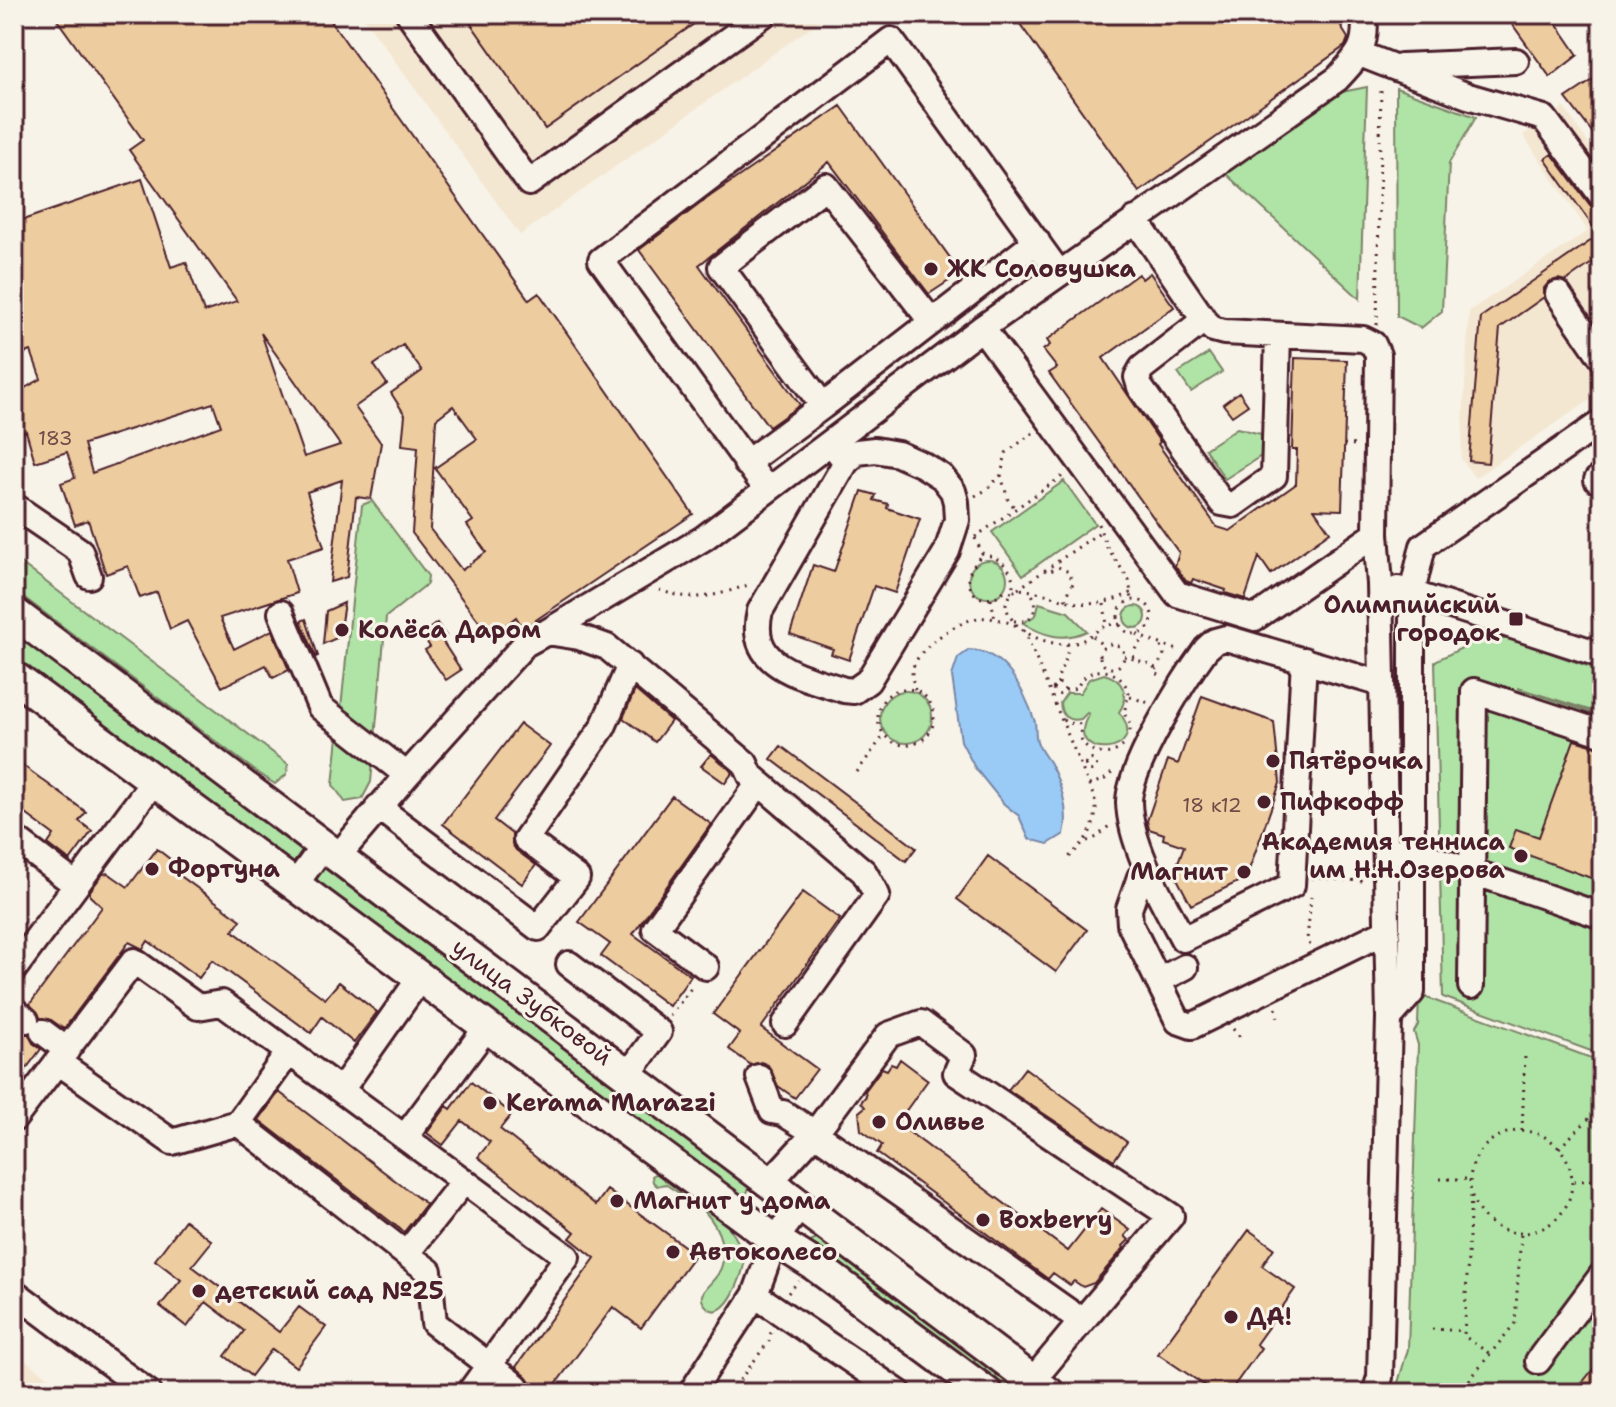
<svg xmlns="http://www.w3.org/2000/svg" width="1616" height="1407" font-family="'Shantell Sans',sans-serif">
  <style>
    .built { fill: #f4e7d2 }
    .green { fill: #afe4a6; stroke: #7c8268; stroke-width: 2 }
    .water { fill: #99cbf6; stroke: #7986a5; stroke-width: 2 }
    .building { fill: #edcc9f; stroke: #4a1f2b; stroke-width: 2; fill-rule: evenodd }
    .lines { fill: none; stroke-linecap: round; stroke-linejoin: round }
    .minor-casing { stroke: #4a1f2b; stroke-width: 30 }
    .major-casing { stroke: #4a1f2b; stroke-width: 36 }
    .path { stroke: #4a1f2b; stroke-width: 3; stroke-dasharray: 2 6; stroke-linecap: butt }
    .minor { stroke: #f7f3e8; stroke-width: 24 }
    .major { stroke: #f7f3e8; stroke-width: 30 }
    .poi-dot { fill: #4a1f2b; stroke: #f7f3e8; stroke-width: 3 }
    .labels { text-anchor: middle; stroke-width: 6; stroke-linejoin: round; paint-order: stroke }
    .number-label { font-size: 20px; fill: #734a48 }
    .poi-label { font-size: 24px; font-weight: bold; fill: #4a1f2b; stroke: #f7f3e8; text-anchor: start }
    .street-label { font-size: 24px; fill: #4a1f2b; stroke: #f7f3e8 }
  </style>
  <rect width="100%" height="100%" fill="#f7f3e8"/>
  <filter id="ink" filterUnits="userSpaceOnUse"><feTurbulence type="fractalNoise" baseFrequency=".0125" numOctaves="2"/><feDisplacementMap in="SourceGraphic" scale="16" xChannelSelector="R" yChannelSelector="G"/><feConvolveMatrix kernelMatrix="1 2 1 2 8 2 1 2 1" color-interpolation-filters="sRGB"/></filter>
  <g filter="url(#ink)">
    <path class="built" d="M361,14H829L520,235Z
      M1564,107L1602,163V392L1475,478L1461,459L1469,311L1588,231L1523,135Z
      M14,1352L71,1393H14Z"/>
    <path class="green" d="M1367,87L1360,299L1225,173L1332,94Z
      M1396,88L1476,117L1449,163L1442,311L1421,328L1397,316Z
      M1209,353L1222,372L1191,392L1178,373Z
      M1237,428L1261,434V456L1225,479L1205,449Z
      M1064,481L1095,524L1023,575L992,532Z
      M372,501L428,576L427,584L386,617L371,782L362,799L345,802L333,785L362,505Z
      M14,558L288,764L287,774L275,784L258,773L14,590Z
      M969 579a19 19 0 1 1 38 0a19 19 0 1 1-38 0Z
      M1039,603L1068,612L1087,631C1063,642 1044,636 1023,623L1036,615Z
      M1124 617a11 11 0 1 1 22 0a11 11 0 1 1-22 0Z
      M14,624L307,847L303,858L294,866L14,667Z
      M1480,639H1510L1602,671V714L1518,688L1602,716V1055L1443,997L1435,661Z
      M1104,674C1124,679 1130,696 1119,712C1155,757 1059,763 1089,714L1087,713L1081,719C1068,722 1061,716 1060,703L1067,693H1080L1089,679Z
      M880 717a26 26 0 1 1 52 0a26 26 0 1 1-52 0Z
      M324,862L751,1184L747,1193L741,1198L313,887L312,878Z
      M1419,995L1602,1062V1393H1395L1408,1349L1418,1045L1414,1032L1418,1025Z
      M661,1171C688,1192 721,1210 737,1240C741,1246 744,1255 744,1263C743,1276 725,1322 708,1308C692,1294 711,1286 718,1274C730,1255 719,1227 705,1212C694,1201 678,1193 665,1184L657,1186L653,1182L652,1176Z
      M821,1237L1024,1393H1006L806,1244Z"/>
    <path class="water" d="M969,650C1005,650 1025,692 1035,722C1036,728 1035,735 1037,741C1039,749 1045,756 1049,762C1061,783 1070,811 1064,834L1048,844L1029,839L1019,816L1004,804L975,768L961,741L952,676L958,658Z"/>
    <path class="building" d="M53,14H326L529,300L539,293L693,514L527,626L523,628L516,617L491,637L412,533L418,447L402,445L405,415L391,393L422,371L403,345L374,365L387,384L355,407L381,443L371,499L356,497L347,577L330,582L342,480L307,492L324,547L287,559L297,593L220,618L234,649L272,630L289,670L273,678L266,665L222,687L187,621L170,629L157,592L140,598L128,566L106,574L88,520L75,525L61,483L75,478L67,452L35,462L26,431L14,437V394L41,379L31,351L14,356V223L142,179L171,267L186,262L204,312L237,301L129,150L143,140ZM261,333L340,445L304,457ZM213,403L221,426L92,473L84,444ZM453,406L477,439L435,468L473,521L467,525L486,552L462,570L430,529L436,419Z
      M464,14H708L545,129Z
      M1013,14H1349V20L1341,27L1348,38L1345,46L1139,192Z
      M1505,14H1550L1578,55L1550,77Z
      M1602,74V145L1566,98Z
      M841,106L961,273L929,294L829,162L699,265L800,405L769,427L639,250L709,197Z
      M1552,154L1590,205L1602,212V256L1566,281L1558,279L1549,282L1544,288V297L1500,328L1488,463L1469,461L1481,317L1599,235L1545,159Z
      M1150,273L1174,307L1103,358L1160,442L1158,444L1217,527L1230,531L1296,484L1297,450H1292L1295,358L1347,360L1342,510L1314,509L1330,532L1271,574L1259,557L1245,599L1225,593L1226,590L1193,579L1191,583L1186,581L1175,566L1179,553L1049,373L1057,368L1043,350L1050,345L1047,340L1138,274L1142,279Z
      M1239,392L1248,405L1232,416L1223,404Z
      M862,491L876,495L874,500L888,504L887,508L920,519L895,593L874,586L849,660L831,654L833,649L790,634L813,565L834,572Z
      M344,603L341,622L346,634L323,644L326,611Z
      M306,619L318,656L316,657L301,621Z
      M437,623L446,636L441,639L461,670L446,680L425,650L430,647L422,634Z
      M635,690L671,721L655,742L623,718Z
      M1202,696L1274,722L1280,783L1246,878L1191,905L1174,873L1184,846L1163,839L1164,834L1149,829L1147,821L1168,760L1178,764Z
      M520,724L550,746L494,820L512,834V844L516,850L536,865L522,884L443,824Z
      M1574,740L1602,748V882L1509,848L1516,829L1539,837Z
      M781,746L916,848L906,861L771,759Z
      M711,754L733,772L725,783L701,766Z
      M14,759L86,812L79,821L92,831L70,861L48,844L54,835L14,805Z
      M672,796L711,824L633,934L691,976L669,1006L601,956L610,944L579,922Z
      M157,849L175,863L171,869L241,920L233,931L325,999L339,982L377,1012L354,1043L322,1017L311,1033L212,960L199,978L148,941L143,949L129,942L64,1029L51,1020L40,1018L30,1004L102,907L90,896V891L103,874L108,873L128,887Z
      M988,856L1087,930L1056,972L957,899Z
      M803,892L840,919L761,1028L817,1069L795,1098L778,1086L768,1065L761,1062L751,1065L729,1049L740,1034L713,1014Z
      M14,1030L29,1034L33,1043L41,1049L14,1085Z
      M900,1059L928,1080L897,1123L1068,1251L1101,1209L1130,1230L1125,1236L1129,1240L1123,1246L1124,1248L1094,1283L1083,1287L1074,1281L1070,1285L1053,1273L1048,1279L877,1153L882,1145L861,1130L859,1112L865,1107L861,1102L866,1096L865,1091L882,1068L887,1070L891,1064L896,1066Z
      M1025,1068L1127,1142L1114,1160L1008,1090Z
      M471,1082L512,1114L500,1129L596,1205L607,1190L695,1254L641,1328L613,1307L549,1393H529V1380L516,1367L595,1258L570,1238L575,1232L478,1157L490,1142L462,1121L443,1145L427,1133L447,1106L451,1109Z
      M279,1092L426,1204L404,1232L259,1120Z
      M185,1220L212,1241L192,1266L279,1332L299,1307L326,1327L296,1367L272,1349L251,1376L225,1356L244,1331L206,1302L187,1327L160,1306L181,1280L155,1260Z
      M1249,1230L1274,1248L1262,1266L1295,1289L1256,1344L1261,1348L1229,1393H1216L1158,1354Z
      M1602,1358V1393H1574Z"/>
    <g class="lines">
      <defs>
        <path id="minor" d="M409,14L529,183L764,14
          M1360,54L1468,96L1544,118L1602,196
          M1401,66L1516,61
          M1558,294L1602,358
          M1204,320L1142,368L1137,377L1140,387L1222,503L1233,505L1274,476L1278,335
          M982,328L1177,594L1255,618L1376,534L1378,355L1373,344L1363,339L1224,332L1213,329L1204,320L1135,219
          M823,406L1037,241
          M831,442L846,462L760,611C746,668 803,676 844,690L854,691L868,681L947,551L957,520L956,502L953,491L942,477L923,465L898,454L875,450L857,452L846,462
          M746,463L823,406L721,267L826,186L932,322
          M1597,480L1602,475
          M767,490L601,260L891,40L1059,273
          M14,506L80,551L89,576
          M1398,589L1602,655
          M281,613L320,707L407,775
          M547,632L704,538L982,328L1337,79C1358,56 1368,47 1364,14
          M1304,660L1292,885L1183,939C1163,901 1130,846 1129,802C1129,768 1184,679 1206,649L1215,641L1226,638L1382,684
          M378,807L538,928L577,878L526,839L603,727L630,665
          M14,838L76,885
          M1399,851H1412L1602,916
          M338,856L407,775L525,644L547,632L579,637L607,647L745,763L751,776L864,872L877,895L785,1024
          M1140,877L1129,909L1130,924L1178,1021L1192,1026L1386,931
          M295,885L324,845
          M569,964L659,1032L628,1075
          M706,967L655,929L759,783
          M14,969L153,782
          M1158,981L1185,967
          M1471,986L1474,691L1602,733
          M14,1010L26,1020
          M1389,1018L1412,992V593L1423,546L1602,422
          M43,1032L67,1050
          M289,1052L238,1123L406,1254L464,1181
          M58,1062L172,1142L238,1123
          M759,1077L772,1111L783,1113L815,1133L1082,1321L1171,1216L956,1073L964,1055L921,1023L888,1035L815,1133L770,1182
          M341,1090L420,978
          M14,1119L134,961L198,1007L222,1003L567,1257L469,1393
          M405,1137L487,1027
          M406,1254L429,1271L434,1323L516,1386
          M14,1292L149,1393
          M755,1295L899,1393
          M1538,1361L1602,1275
          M1033,1380L1082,1321
          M691,1393L755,1295L775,1240L801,1205
          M1375,1393L1380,1377L1389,1018L1380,584L1376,534"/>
        <path id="major" d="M14,613L1049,1393
          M14,677L775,1240L813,1264L987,1393"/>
      </defs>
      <use href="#minor" class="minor-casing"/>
      <use href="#major" class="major-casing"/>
      <path class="path" d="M1377,325L1381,85
        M1344,444L1356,445
        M1001,475L1008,500L1015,508
        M975,496L986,490L1001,475L1006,453L1034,432
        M1098,524L1107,547L1129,580L1132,600
        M975,537L1064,475
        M975,538L982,553C1002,559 1017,570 1012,592L1004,591C993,601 981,602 971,590L968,575L982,553
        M1044,570L1049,572L1058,567L1069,572L1073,583L1064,602
        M1018,589L1100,532
        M659,590C696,603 715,596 751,584
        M991,599L995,619
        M1118 617a17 17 0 1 1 34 0a17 17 0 1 1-34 0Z
        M1104,604L1107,625
        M1014,621H1026C1038,612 1038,603 1030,591
        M1120,624C1116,625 1111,624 1107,625C1095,630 1088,640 1075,643C1050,649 1007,630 1006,603L1012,592L1018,589C1068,594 1076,617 1131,593
        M1024,630L1096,802C1097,830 1084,843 1065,861
        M1137,634L1146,639L1178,650
        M1093,636L1104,647
        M1100 656a12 12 0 1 1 24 0a12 12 0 1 1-24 0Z
        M1124,656L1153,665L1161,680
        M1133,657L1137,644L1146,639
        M1156,670L1164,654L1160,644
        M1053.5 689a5.5 5.5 0 1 1 11 0a5.5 5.5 0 1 1-11 0Z
        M1058,684C1057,668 1070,661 1067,644
        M878 717a28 28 0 1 1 56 0a28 28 0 1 1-56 0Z
        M915,690C913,681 910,673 914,665C921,646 960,619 980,618C992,617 1006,621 1017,626
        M1065,690L1077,688C1089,661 1121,668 1129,693L1124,713L1130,724V732
        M1130,697L1149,703
        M1063,720L1067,723L1079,724L1082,742C1094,755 1109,758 1123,746
        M1085.5 765a5.5 5.5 0 1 1 11 0a5.5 5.5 0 1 1-11 0Z
        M857,772L884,735
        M1089,785L1105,779L1114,771
        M1316,800L1364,803
        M1087,841L1097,837L1110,825
        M1312,878L1364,881
        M1310,945L1307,940L1311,897
        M1276,1008L1278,1019
        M670,1016L694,984
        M1233,1029L1240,1037
        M1522,1131L1525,1055
        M1470 1182a51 51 0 1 1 102 0a51 51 0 1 1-102 0Z
        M1559,1148L1602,1106
        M1440,1179H1469
        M1574,1181L1602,1180
        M1471,1196L1464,1336L1490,1354
        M788,1293L799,1281
        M1432,1329L1464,1331
        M730,1393L769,1341L771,1332
        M1459,1393L1515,1323L1521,1233"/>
      <use href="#minor" class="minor"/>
      <use href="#major" class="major"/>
    </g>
  </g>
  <g class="poi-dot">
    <circle cx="931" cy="269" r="8"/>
    <rect x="1508" y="611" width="16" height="16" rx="4"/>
    <circle cx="342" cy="630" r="8"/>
    <circle cx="1273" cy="761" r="8"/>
    <circle cx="1264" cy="802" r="8"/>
    <circle cx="1521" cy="856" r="8"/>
    <circle cx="152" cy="869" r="8"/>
    <circle cx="1244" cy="872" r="8"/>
    <circle cx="490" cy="1103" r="8"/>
    <circle cx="879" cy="1122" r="8"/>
    <circle cx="617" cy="1201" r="8"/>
    <circle cx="983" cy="1220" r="8"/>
    <circle cx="673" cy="1252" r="8"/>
    <circle cx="199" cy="1291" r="8"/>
    <circle cx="1231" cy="1317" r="8"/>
  </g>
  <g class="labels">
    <g class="number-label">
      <text x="55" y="445">18З</text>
      <text x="1212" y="812">18 к12</text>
    </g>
    <g class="poi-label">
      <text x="947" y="277">ЖК Соловушка</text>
      <text x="1500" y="613" text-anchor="end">Олимпийский<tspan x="1500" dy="28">городок</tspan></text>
      <text x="358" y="638">Колёса Даром</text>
      <text x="1289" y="769">Пятёрочка</text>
      <text x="1280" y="810">Пифкофф</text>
      <text x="1505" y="850" text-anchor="end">Академия тенниса<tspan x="1505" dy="28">им Н.Н.Озерова</tspan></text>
      <text x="168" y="877">Фортуна</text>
      <text x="1228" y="880" text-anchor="end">Магнит</text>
      <text x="506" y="1111">Kerama Marazzi</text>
      <text x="895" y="1130">Оливье</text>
      <text x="633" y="1209">Магнит у дома</text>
      <text x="999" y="1228">Boxberry</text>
      <text x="689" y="1260">Автоколесо</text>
      <text x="215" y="1299">детский сад №25</text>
      <text x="1247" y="1325">ДА!</text>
    </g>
    <g class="street-label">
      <text transform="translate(532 1002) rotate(37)" y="8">улица Зубковой</text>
    </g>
  </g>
  <rect width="1616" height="1407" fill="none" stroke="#f7f3e8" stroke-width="48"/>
  <rect x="24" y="24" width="1568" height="1359" fill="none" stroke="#4a1f2b" stroke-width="3" filter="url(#ink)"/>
</svg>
